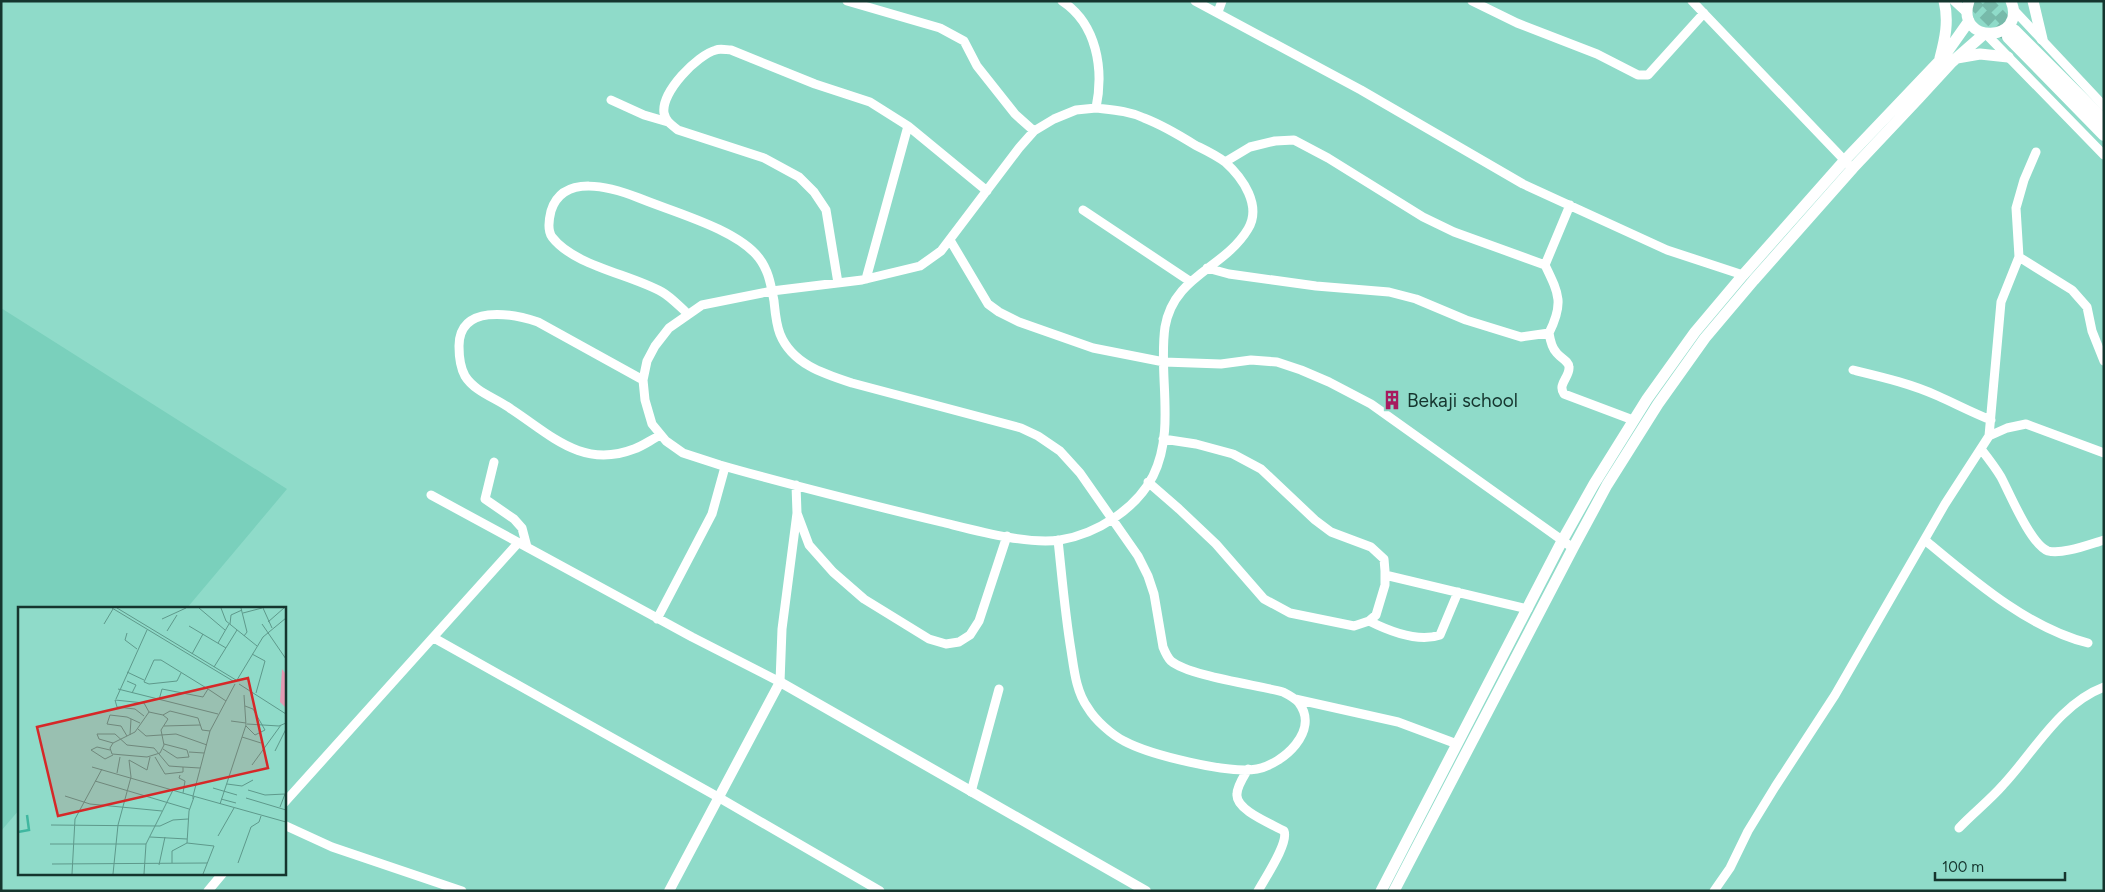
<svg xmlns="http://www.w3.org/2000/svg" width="2105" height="892" font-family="Figtree,sans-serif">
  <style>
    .built { fill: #7ad0bc }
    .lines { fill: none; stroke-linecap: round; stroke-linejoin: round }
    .primary-tunnel { stroke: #77baaa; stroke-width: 12; stroke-dasharray: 12 6; stroke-linecap: butt }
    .minor { stroke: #fff; stroke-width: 9 }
    .tertiary { stroke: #fff; stroke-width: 10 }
    .secondary { stroke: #fff; stroke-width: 11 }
    .primary { stroke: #fff; stroke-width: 12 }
    .labels { text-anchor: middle; stroke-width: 4; stroke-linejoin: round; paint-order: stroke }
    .poi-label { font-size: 19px; fill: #15352e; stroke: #8fdbc9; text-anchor: start }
    .inset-river { fill: none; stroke: #40b7a0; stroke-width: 2.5 }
    .inset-road { fill: none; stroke: #5e998b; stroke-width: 1 }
    .view { fill: #d62828; fill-opacity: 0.15; stroke: #d62828; stroke-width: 2.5 }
    .inset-edge { fill: none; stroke: #15352e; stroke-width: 2.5 }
  </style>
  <rect width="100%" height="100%" fill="#8fdbc9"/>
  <path class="built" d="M1,308L287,489L187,608H19V810L1,831Z"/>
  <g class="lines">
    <path class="primary-tunnel" d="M1971,1L2008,37
      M1986,1L2014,30"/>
    <path class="minor" d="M847,1L940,28L964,41L977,66L1015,114L1034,131
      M1062,1C1097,24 1104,69 1096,108
      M1195,1L1361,90L1523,184L1667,250L1743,275
      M1472,1L1517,23L1597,54L1638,75H1648L1704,13
      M1692,1L1849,165
      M1954,1L1967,13
      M2013,9L2104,106
      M1218,12L1222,1
      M1986,34L2104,155
      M611,100L644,115L668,122
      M1096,108C1113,110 1129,111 1144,118C1162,125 1179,135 1195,145C1205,150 1216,155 1225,162C1243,178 1262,206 1248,229C1224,269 1174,275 1165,327C1158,375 1176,430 1153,476C1136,509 1097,534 1060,540C1027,545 974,530 941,522C867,504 793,486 720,465L683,453L666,441L652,424L645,400L643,380L647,361L655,346L669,328L702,305L772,291L862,280L920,266L941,251L1019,148L1034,131L1054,119L1076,110Z
      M1225,162L1250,147L1275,141L1294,140L1328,158L1423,217L1454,232L1545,265C1559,294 1564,303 1549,333C1550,339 1552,348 1556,352C1559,357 1569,361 1569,367C1570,377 1557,384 1564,394L1633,420
      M1083,210L1191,282
      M950,240L988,304L999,312L1019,322L1093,348L1164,362L1221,364L1251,360L1277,362L1301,370L1329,382L1371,404L1573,548
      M2019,257L2072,290L2087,307L2092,331L2104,361
      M1545,265L1570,205
      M1207,268L1229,274L1316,286L1389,292L1416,299L1466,320L1521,337L1549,333
      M866,279L908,126
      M838,283L826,210L814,192L799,177L764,158L678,130C672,125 666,122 664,113C661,92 697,55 716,50C720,48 727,50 731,50L815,84L870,102L908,126L987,191
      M688,314C680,307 671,297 662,292C630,274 574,266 552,237C547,230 549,219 551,211C563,173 611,187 639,198C673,212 737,229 759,258C769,271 771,286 774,301C775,311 776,324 780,334C792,364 824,374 852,383L1021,428L1038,436L1060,451L1080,473L1138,556L1148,576L1154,594L1163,647C1165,652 1167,657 1171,661C1189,676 1257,685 1283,692C1289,695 1295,698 1299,703C1320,731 1283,764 1257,769C1228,774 1150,755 1124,741C1112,735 1095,720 1088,708C1076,692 1074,669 1071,650C1065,614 1062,577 1058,540
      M1853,370C1882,377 1912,384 1938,396C1956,404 1973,413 1991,420
      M643,380L538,322C511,313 459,304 459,346C459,356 460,367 465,376C475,392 496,398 511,409C551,435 582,469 634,449C643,446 652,439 661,435
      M1989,436L2007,428L2026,424L2104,453
      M1981,449C1988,458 1995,467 2001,477C2010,494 2031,545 2048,551C2062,555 2090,544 2104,540
      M494,462L485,499L514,519L522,528L527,547
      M1148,482L1179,509L1216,544L1264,599L1290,613L1354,626L1369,621L1376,615L1385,585V571L1384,559L1371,547L1331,532L1315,520L1261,469L1233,454L1196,444L1163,439
      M796,485L797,513L809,545L833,572L864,599L929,639L946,644L959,642L970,635L979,621L1007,536
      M431,495L692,637L780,682L782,629L797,513
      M1926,541C1973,580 2028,628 2088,643
      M1385,575L1528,609
      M657,619L712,514L725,467
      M1369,621C1389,631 1418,643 1440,635L1458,592
      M434,638L718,797L880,891
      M1295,699L1398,722L1457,744
      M1248,769C1244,776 1237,786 1237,794C1235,810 1272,824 1284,831C1289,843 1265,878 1258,891
      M971,792L999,689
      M284,803L518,543
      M284,825L332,847L462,891
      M1959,828C1973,813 1989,801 2003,785C2034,752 2059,704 2104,687
      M208,891L223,873
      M1714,891L1730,868L1748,831L1775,787L1835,695L1945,504L1989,436L2001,302L2019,257L2016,208L2024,180L2036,152"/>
    <path class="tertiary" d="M669,891L780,682L1146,891"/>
    <path class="secondary" d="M1969,1C1954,45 2028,43 2011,1
      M2033,1L2042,39
      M1940,58C1945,39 1949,21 1944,1
      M1957,58L1980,54L2008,57
      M1381,891L1562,541L1594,484L1647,399L1695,332L1743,275L1844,161L1945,55L1969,21
      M1394,891L1573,548L1607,485L1658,404L1705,338L1754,280L1853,168L1919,98L1952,62L1984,34"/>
    <path class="primary" d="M2014,30L2104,120
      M2008,37L2104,135"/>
  </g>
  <defs>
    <symbol id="building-bare" viewBox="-9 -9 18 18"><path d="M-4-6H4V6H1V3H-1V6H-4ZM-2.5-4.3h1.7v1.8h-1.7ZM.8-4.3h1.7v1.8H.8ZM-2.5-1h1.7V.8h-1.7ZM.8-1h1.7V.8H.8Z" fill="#a71b5f" stroke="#8fdbc9" stroke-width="2.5" paint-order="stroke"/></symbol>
  </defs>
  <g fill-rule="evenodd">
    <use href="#building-bare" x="1378" y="386" width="28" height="28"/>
  </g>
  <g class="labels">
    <g class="poi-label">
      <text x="1407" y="407">Bekaji school</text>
    </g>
  </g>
  <g transform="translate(18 607)">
    <rect width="268" height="268" fill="#8fdbc9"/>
    <path d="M264,62L267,66V100L262,95Z" fill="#e39ab3"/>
    <path class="inset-river" d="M0,225L11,223L9,208"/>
    <path class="inset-road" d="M94,1L215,74M99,1L218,73M181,1L207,23M203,1L208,14L239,39M223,1L229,25L226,29M245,1L254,21M225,6L244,1M144,12L168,1M250,15L266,1M86,17L95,2M212,17L213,8L224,3M244,17L268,52M171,19L208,41M149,24L159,8M109,26L107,33L119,42M200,36L211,17M174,47L185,27M234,47L247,54L238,86M196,60L219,23M109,65L126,73M163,66L159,74L131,77L126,75L136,53H143L190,82L208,94M219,73L245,30L268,11M109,74L118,78L114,86M217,77L192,124L175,189L268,215M221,77L268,107M100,82L200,107M98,92L129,23M141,93L144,82L185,90L190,82M227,99L235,102L247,123L237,128L228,119M131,105L145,108L150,112L143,123L146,138L142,146L129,150L94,147L92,141L95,136L117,125ZM145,108L152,104L180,111L184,123L192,124M126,109L117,102L99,100L97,93L126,96L131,105M213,114L228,116M229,117L261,119L268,116M146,119L182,118M120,122L128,129L158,127L189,138M112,128L113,112M109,129L103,119L89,117L92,108L109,110L122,116M224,130L243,136M95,136L81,132L79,127H97L109,138L136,141L151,159L165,160V165L147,167L137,150M145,142L159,151L171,150L169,143L146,137M92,143L79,140L73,143L87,152L95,148M257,144L268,122M171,145L186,146M111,153L129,163L132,150M234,158L263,118M74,160L175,189V192M165,160L182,161M99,166L102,150M162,168L161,171L167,174L165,186M77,174L171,202M209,177L224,179L235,173M195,181L219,188M230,183L247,188L267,187L262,200M47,189L72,197L144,204M176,190L171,204L169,236L196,239L185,267M228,191L268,203M203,192L218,196M202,197L228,118L226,88M33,218L142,219L155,213L170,212M200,229L216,201M132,230L169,232M32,237H128M154,256V244L169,236M220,256L233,220L241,215L243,209M34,257L189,256M141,258L147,230M54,267L57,212L84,162M95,267L100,218L113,170L111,153M126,267L128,237L155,183"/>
    <path class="view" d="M230,71L250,161L40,209L19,120Z"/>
    <rect width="268" height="268" class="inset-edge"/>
  </g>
  <rect width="2105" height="892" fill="none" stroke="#15352e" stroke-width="5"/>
  <path d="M1935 872v8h130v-8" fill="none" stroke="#15352e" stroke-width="2.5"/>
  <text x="1942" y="872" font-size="15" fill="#15352e" stroke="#8fdbc9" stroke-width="4" paint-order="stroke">100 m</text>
</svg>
